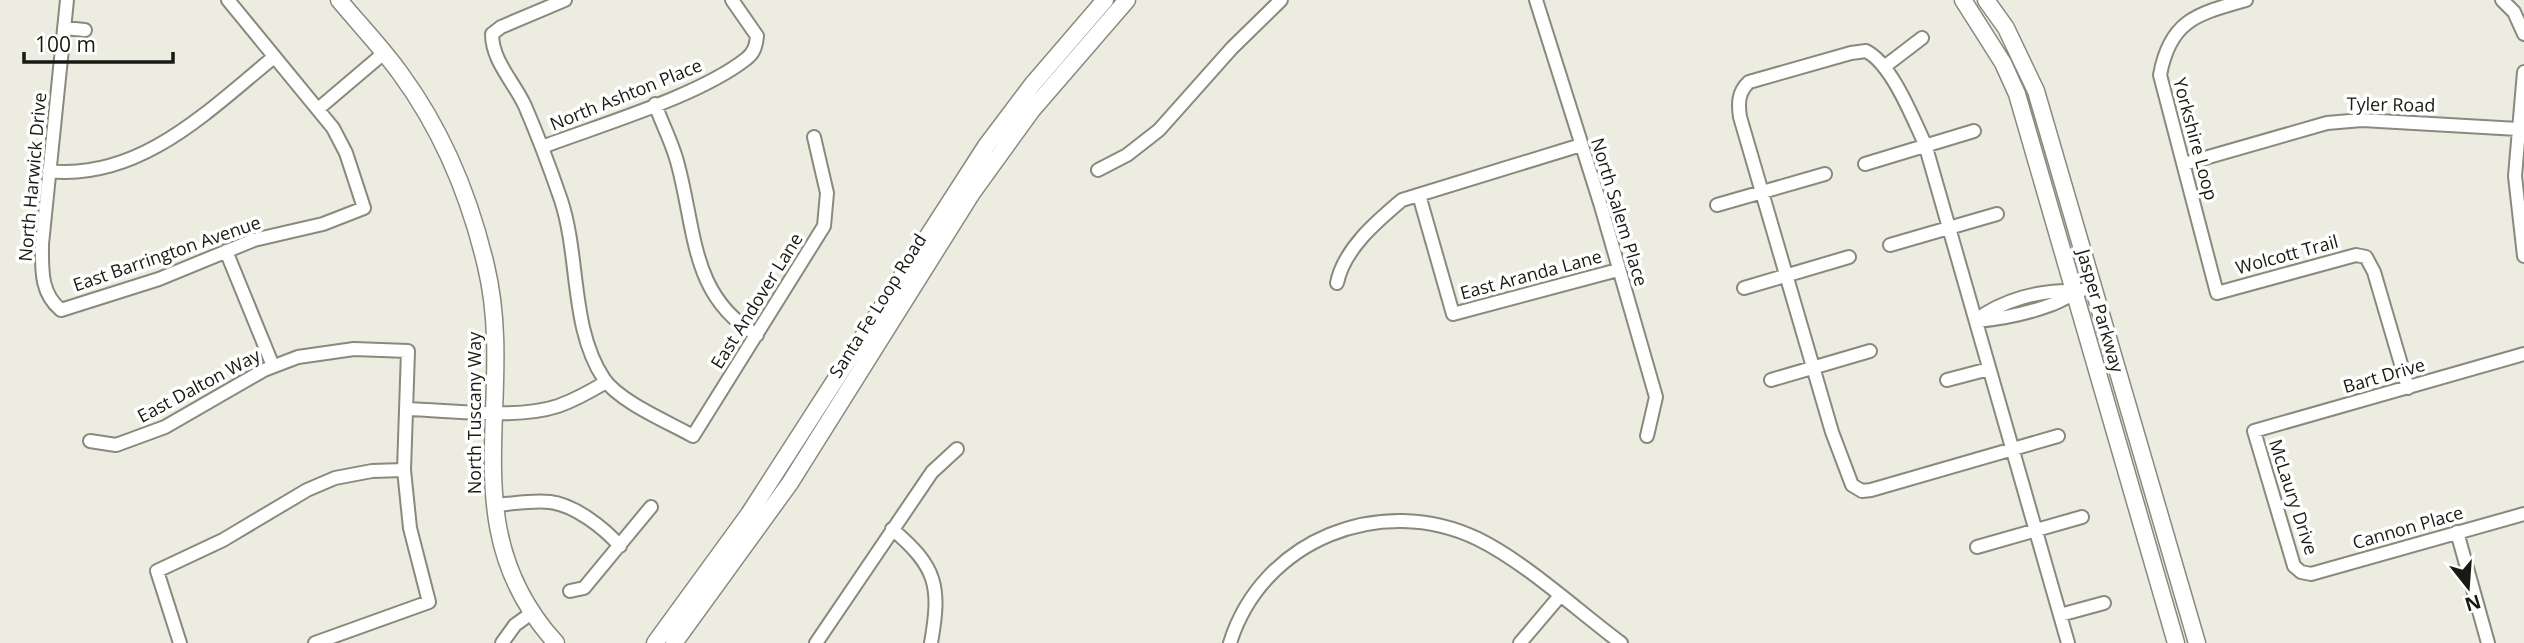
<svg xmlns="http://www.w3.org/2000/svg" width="2524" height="643" font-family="'Open Sans',sans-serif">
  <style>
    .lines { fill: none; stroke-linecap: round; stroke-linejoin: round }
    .street-casing { stroke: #8a897e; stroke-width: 16 }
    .secondary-casing { stroke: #8a897e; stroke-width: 19 }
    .street { stroke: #fff; stroke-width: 12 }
    .secondary { stroke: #fff; stroke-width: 16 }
    .labels { text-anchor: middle; stroke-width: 7; stroke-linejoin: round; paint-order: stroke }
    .street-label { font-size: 18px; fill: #191914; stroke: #fff }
  </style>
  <rect width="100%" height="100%" fill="#ecece0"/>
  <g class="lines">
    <defs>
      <path id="street" d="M67,0L42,244C42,269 40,293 61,310L159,279L254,240L323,224L364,208L346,153L333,128L228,0
        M565,0L501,27L492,34C492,61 514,82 525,106C538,136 550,168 561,200C580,258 570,328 604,379C620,402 668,422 693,436L824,226L827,193L814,137
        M1536,0L1601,206L1656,397L1647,436
        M2246,0C2197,14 2170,20 2160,75L2217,293L2356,255L2366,257L2374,272L2408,388
        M2502,0L2514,12L2524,34
        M64,28L85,30
        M1884,67L1922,38
        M2524,72L2515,176L2524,256
        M655,104C662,124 673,144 678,165C696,232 691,297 757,335
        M318,109L384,53
        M542,147C600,125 699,96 746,59C754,53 756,46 757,36L732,0
        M1865,164L1974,131
        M2184,164L2327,123L2362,120L2518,129
        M1098,170L1127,155L1159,130L1232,48L1281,0
        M49,171C140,181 209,110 274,57
        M1419,195L1453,314L1618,270
        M1717,205L1825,174
        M1890,245L1997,214
        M226,251L273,366
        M1337,283C1344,249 1376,222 1402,200L1581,145
        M1744,288L1849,257
        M1976,320C2003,300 2039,290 2073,291
        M1976,321C2001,319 2029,313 2053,304C2067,298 2079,290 2094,286
        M2524,354L2254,431L2294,566L2301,572L2311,574L2524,514
        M1771,380L1870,351
        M1947,380L1989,369
        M406,409C451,410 515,420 558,406C575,400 591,391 606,382
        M2058,436L1871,490L1862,491L1852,485L1832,432L1740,117C1738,104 1738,92 1749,82L1851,53L1866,51C1892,64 1913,119 1925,144L2068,643
        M90,441L116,445L165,427L264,370L298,357L354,349L408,351L404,470L410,528L429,602L315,643
        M494,505C512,504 532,500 550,502C575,505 604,528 620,546
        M892,529C937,567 941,586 931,643
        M2457,532L2488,643
        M1977,547L2082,517
        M570,591L584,588L651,507
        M2060,615L2104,603
        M180,643L157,571L223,540L307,490L335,478L372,471L404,470
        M502,643L515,625L533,612
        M816,643L932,472L957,449
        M1230,643C1262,540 1381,492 1478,539C1525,562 1578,611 1621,643
        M1520,643L1559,597"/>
      <path id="secondary" d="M339,0C359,24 382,48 400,73C442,130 470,198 486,266C518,399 449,526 556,643
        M1963,0L2003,63L2017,94L2176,643
        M1986,0L2006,28L2036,91L2197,643
        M655,643L749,514L986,146L1032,85L1105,0
        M674,643L790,483L972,193L1032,110L1127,0"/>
    </defs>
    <use href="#street" class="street-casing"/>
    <use href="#secondary" class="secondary-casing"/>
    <use href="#street" class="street"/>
    <use href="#secondary" class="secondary"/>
  </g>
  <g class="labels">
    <g class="street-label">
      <text transform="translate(626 95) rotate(-22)" y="6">North Ashton Place</text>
      <text transform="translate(2391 105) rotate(1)" y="6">Tyler Road</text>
      <text transform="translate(2195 139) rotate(75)" y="6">Yorkshire Loop</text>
      <text transform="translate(33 177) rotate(-85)" y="6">North Harwick Drive</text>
      <text transform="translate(1619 212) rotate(73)" y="6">North Salem Place</text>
      <text transform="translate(167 254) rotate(-19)" y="6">East Barrington Avenue</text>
      <text transform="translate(2287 255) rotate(-15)" y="6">Wolcott Trail</text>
      <text transform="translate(1531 275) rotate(-15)" y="6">East Aranda Lane</text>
      <text transform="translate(757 301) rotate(-58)" y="6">East Andover Lane</text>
      <text transform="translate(878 306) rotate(-58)" y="6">Santa Fe Loop Road</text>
      <text transform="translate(2100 311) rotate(74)" y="6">Jasper Parkway</text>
      <text transform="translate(2384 376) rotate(-16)" y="6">Bart Drive</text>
      <text transform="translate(199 386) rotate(-28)" y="6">East Dalton Way</text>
      <text transform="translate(475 413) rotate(-90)" y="6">North Tuscany Way</text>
      <text transform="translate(2293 497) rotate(72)" y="6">McLaury Drive</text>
      <text transform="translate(2408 528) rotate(-16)" y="6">Cannon Place</text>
    </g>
  </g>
  <g transform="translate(2468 587) rotate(163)" stroke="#ffffff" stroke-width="5" paint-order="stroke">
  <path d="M0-5L12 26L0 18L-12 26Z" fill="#191914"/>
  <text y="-10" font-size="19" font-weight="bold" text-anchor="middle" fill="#191914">N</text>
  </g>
  <path d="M24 52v10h149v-10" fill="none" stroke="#191914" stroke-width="3.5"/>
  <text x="35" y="52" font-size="21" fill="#191914" stroke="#ffffff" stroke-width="5" paint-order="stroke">100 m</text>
</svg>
